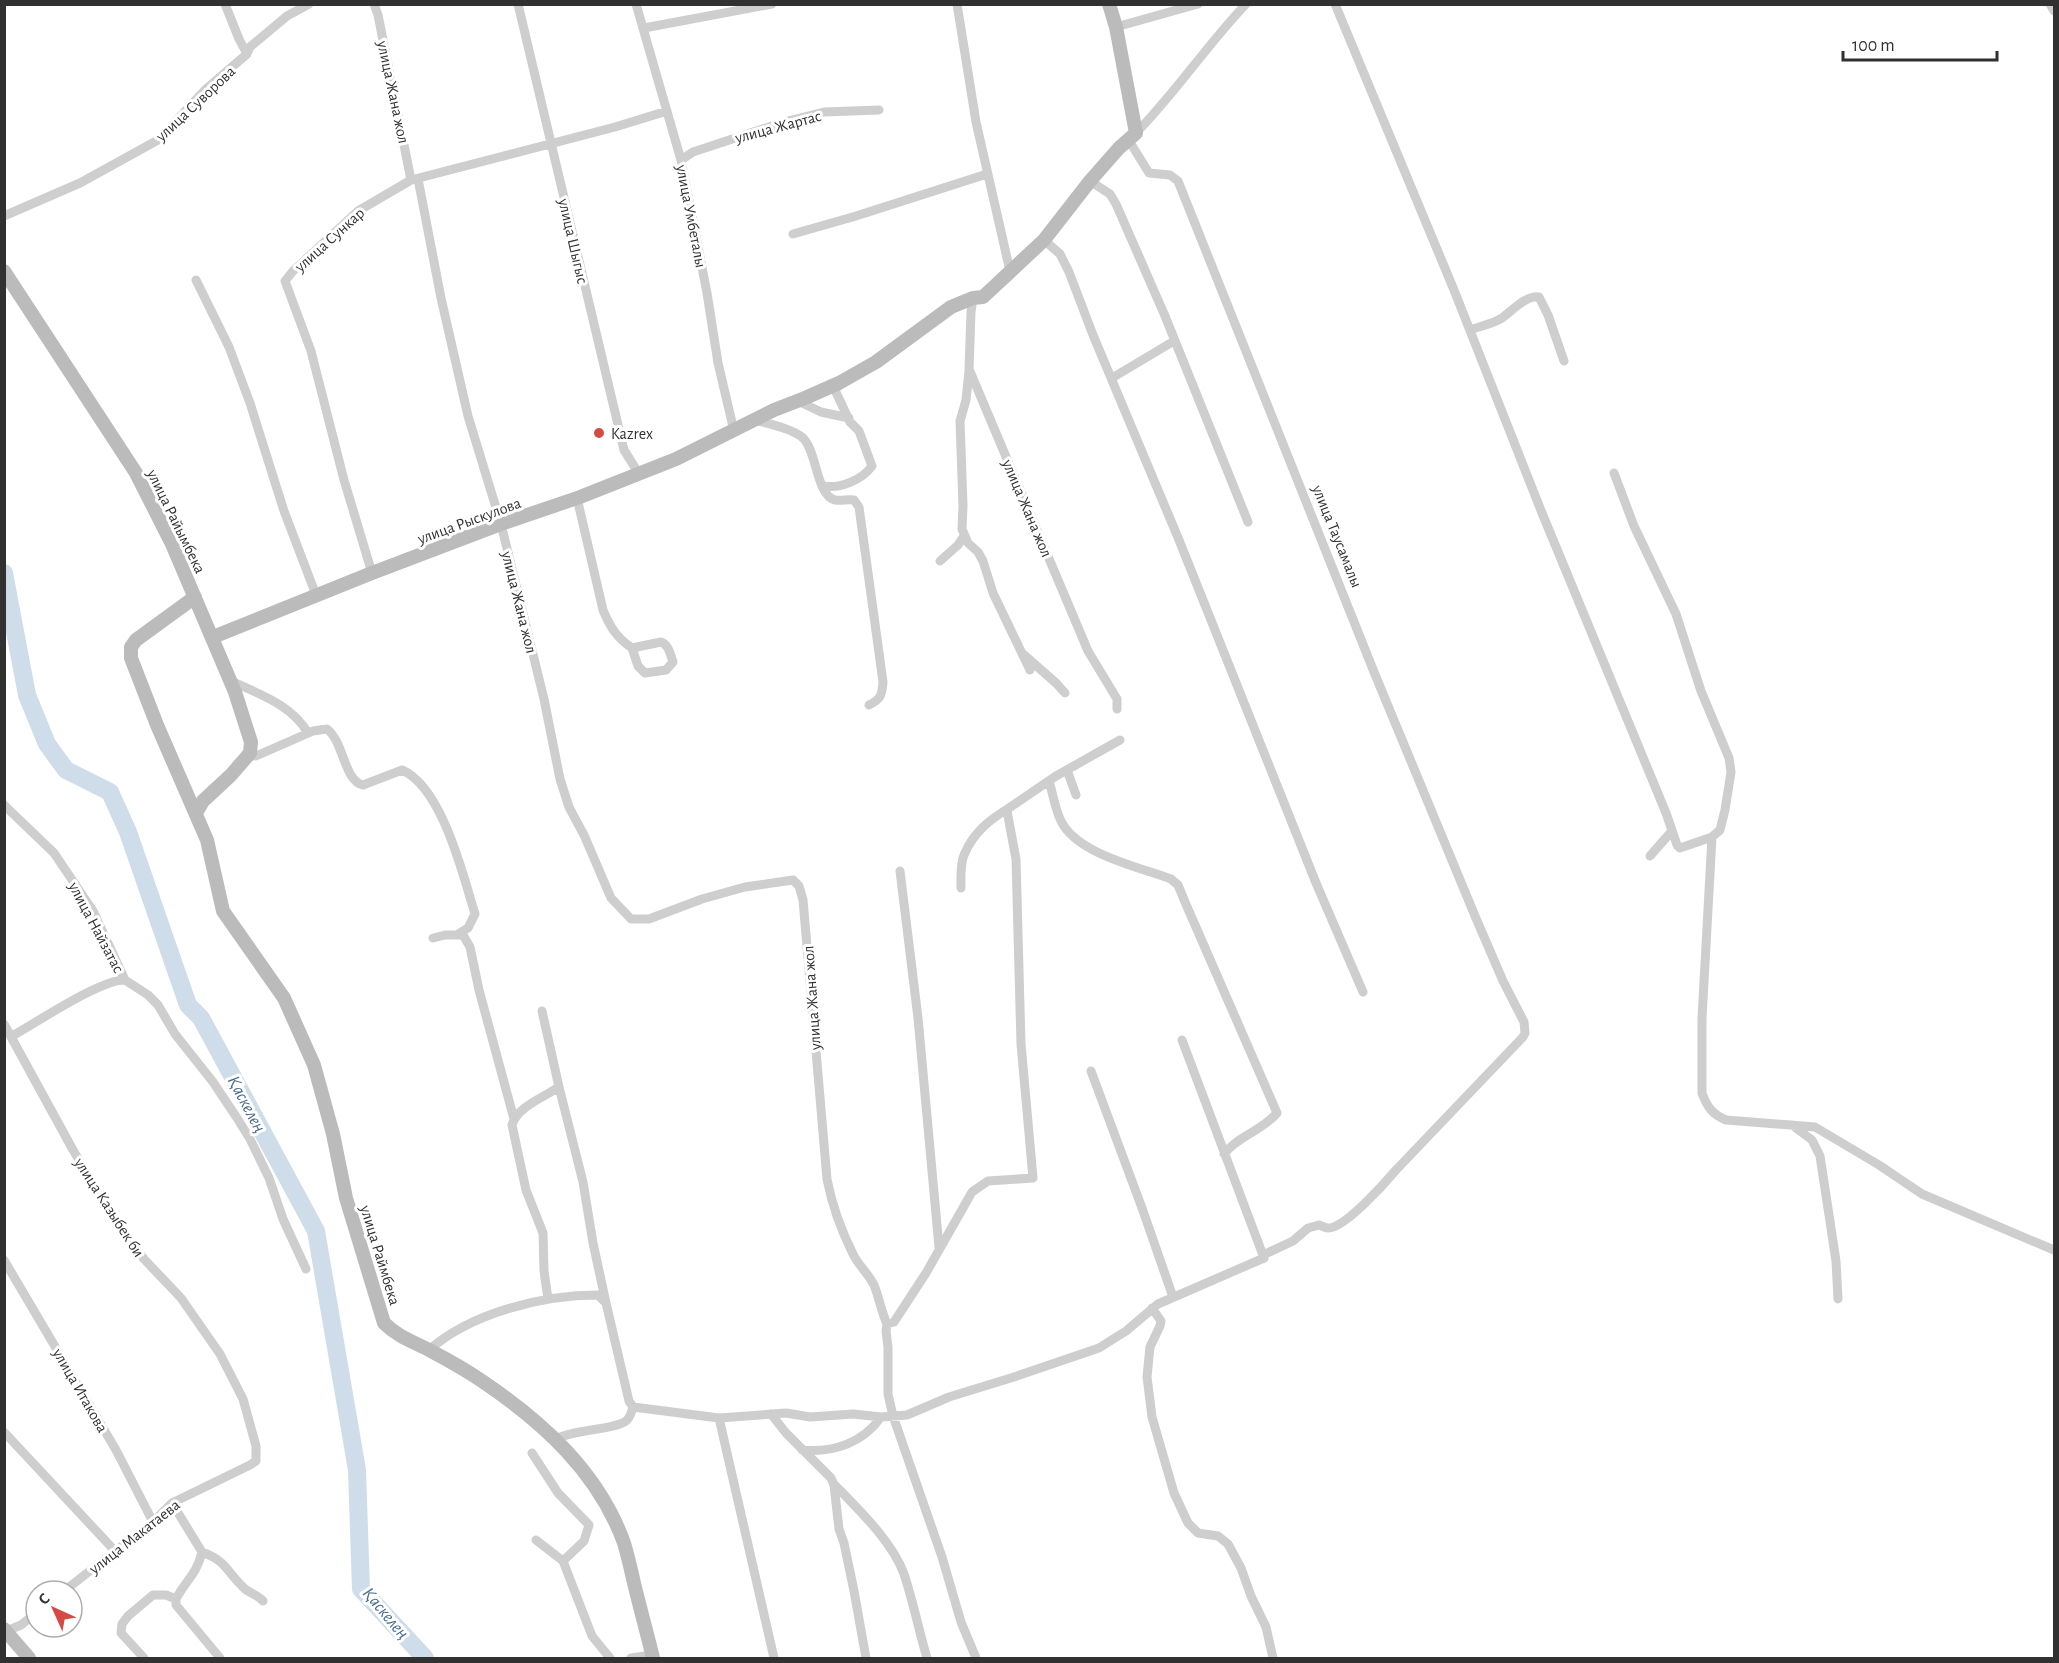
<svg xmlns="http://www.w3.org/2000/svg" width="2059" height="1663" font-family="'Alegreya Sans',sans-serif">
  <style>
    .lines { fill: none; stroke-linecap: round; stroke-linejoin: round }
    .river { stroke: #cfddea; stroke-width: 18 }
    .street { stroke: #cecece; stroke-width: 9 }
    .secondary { stroke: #bbb; stroke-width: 14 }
    .poi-dot { fill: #d64a45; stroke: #fff; stroke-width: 2 }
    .labels { text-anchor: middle; stroke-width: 6; stroke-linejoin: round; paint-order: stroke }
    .street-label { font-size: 16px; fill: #313131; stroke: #fff }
    .poi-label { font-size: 16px; fill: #313131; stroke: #fff; text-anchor: start }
    .water-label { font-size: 18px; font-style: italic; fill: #456a8d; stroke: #fff }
  </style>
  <rect width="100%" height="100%" fill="#fff"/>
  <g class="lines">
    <path class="river" d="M4,573L27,695L47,744L66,770L110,792L128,832L188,1005L201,1018L316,1231L357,1470L361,1589L425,1658"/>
    <path class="street" d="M225,4L239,39L247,54
      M374,4L378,15L411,180
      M518,4L624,450L639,474
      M636,4L681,160L707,293L718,363L734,431
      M957,4L976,122L1010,271
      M1335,4L1454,290L1542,513L1666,813L1677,845L1680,848L1712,837L1702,1018V1093C1707,1107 1712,1114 1726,1120L1815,1127L1879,1165L1922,1194L2054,1250
      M2050,4L2054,11
      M1116,27L1198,4
      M644,28L772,4
      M1136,133C1176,92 1207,45 1246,4
      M1128,139L1149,173L1170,175L1178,181L1374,672L1475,916L1503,981L1524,1022L1525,1033L1523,1037L1396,1170C1385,1183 1344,1229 1328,1228C1325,1228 1322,1226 1319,1225L1308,1228L1293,1241L1263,1255
      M681,160L693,152L784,122L824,112L879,110
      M418,179L441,298L468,416L501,524L544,699L560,779L569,807L584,835L611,898L631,919H649L702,899L745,887L793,880L799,886L803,900L827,1179C832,1205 841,1230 853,1254C858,1265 868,1273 874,1285C879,1297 881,1311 887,1324L894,1322L926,1273L972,1192L988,1181L1033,1178L1021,1044L1016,859L1007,811L1009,808L1056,776L1120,740
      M1090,181L1110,194L1116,204L1165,316L1248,522
      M4,216L80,183L158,140L205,90L247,54L250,47L287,16L309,4
      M793,234L856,216L987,174
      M1044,240L1060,254L1069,272L1093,335L1179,540L1316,883L1363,992
      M196,280L229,347L250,403L284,511L316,595
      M973,298L971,312L969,369L1088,651L1117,699V709
      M1470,330C1480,326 1493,324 1502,318C1512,311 1526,295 1539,297L1548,315L1564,361
      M969,371L966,400L960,421L963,506L962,529L968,543L978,552L983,561L993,593L1030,670
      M1112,378L1174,341
      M798,401L821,412L849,418
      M754,420C766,423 794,429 803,438C817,451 816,495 835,500C841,501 848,499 854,500L859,507L883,682C882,695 881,699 869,705
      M1614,473L1634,526L1676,614L1701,691L1729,758L1731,772L1725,810L1720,830L1712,837
      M823,486C840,489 862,480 872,466L859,431L850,422L833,386
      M577,498L603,610C610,627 617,638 632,648L661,642C669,645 670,654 673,662L666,670L645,673L638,666L632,648
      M940,561L958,545L964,536
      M372,573L344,480L311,351L285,281L293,271L358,211L411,180L615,127L667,111
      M1023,654L1056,683L1065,693
      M231,681C259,694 292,705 308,733
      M249,755L256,756L313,731L327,729C344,742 344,781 363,785L402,770C442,787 463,875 475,914L468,928L458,934
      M1067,770L1076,795
      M1049,781C1053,794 1055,809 1061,821C1077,854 1139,867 1171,879L1178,885L1185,902L1277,1113C1262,1131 1238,1136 1224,1154
      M4,805L54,853L93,911L125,980L148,995L158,1005L175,1034L213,1082L237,1118L250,1139L269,1178L283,1219L306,1269
      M1650,856L1671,832
      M900,871L918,1018L939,1247
      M961,888C961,878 960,864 964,855C973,833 989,820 1009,808
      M433,938L445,935H463L470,947L479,990L514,1119
      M542,1011L559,1087C544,1097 517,1107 512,1125L526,1190L543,1233L544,1271L548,1299
      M4,1024L73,1150L116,1222L144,1259L181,1298L220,1354L243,1399L256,1446V1461L250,1465L172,1503L153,1522L64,1591
      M12,1036C36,1023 101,979 125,980
      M1091,1071L1142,1208L1173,1297
      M559,1087L583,1182L593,1243L606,1303
      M1792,1125L1812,1140L1820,1156L1836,1261L1838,1299
      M4,1260L116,1450L153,1522
      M1152,1308L1161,1321L1160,1326L1150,1347L1147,1377L1152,1417L1174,1493L1188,1523L1198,1533L1218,1536L1228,1544L1241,1568L1251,1596L1266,1627L1273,1658
      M887,1324L886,1331L888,1347V1394L893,1416L942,1557L961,1622L976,1658
      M429,1350C471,1313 542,1295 598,1295L606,1303L629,1401L633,1407L719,1418L786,1413L810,1417L853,1414L881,1417L907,1415L949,1397L1014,1377L1099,1348L1126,1331L1158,1304L1264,1258L1182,1040
      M771,1414L786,1433L831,1478L834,1485L839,1529L844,1543L854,1591L866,1658
      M719,1418L774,1658
      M4,1432L115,1551
      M556,1439C573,1429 618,1430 627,1420C630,1417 632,1411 633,1407
      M802,1450C833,1453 863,1443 881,1417
      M532,1453L558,1493L589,1525L584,1541L563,1561
      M833,1483C857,1508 892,1541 904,1574C913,1601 919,1631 927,1658
      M172,1503L202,1552C197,1574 186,1580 176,1599
      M536,1540L563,1561L592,1636L610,1658
      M202,1552C228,1562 225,1570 243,1587C248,1593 257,1594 263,1601
      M176,1599V1605L220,1658
      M4,1632L21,1625L36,1613
      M144,1658L121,1633L122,1624L128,1616L153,1595H166L176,1599
      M631,1658L652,1655"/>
    <path class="secondary" d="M4,271L136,473L172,544L235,692L251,742L250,753L231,775L203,801L196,813
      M195,597L136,640L131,647V658L157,725L207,840L223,911L284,998L314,1065L333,1134L346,1198L384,1323C398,1337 414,1342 431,1351C448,1360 466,1370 482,1381C543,1422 599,1473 624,1543C628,1556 631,1570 634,1583C640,1608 647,1633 653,1658
      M213,637L372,573L501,524L580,497L676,459L774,410L805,398L839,383L876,362L951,307L973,298L983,297L1044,240L1090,181L1119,148L1136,133L1116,27L1109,4
      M4,1629L29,1658"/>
  </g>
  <circle class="poi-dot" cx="599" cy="433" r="6"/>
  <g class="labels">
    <g class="street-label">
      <text transform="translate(394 92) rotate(78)" y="6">улица Жана жол</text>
      <text transform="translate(195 103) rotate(-43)" y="6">улица Суворова</text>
      <text transform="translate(778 126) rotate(-15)" y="6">улица Жартас</text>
      <text transform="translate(692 216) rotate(79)" y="6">улица Умбеталы</text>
      <text transform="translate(329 239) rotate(-42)" y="6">улица Сункар</text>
      <text transform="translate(574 241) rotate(77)" y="6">улица Шыгыс</text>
      <text transform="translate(1028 508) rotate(67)" y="6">улица Жана жол</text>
      <text transform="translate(469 520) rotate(-20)" y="6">улица Рыскулова</text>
      <text transform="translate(177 521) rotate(64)" y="6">улица Райымбека</text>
      <text transform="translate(1338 536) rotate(68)" y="6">улица Таусамалы</text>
      <text transform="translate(520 602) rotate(76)" y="6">улица Жана жол</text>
      <text transform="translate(97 927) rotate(62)" y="6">улица Найзатас</text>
      <text transform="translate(811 998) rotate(-94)" y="6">улица Жана жол</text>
      <text transform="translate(110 1207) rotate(57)" y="6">улица Казыбек би</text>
      <text transform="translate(381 1255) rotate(73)" y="6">улица Раймбека</text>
      <text transform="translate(81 1390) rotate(60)" y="6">улица Итакова</text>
      <text transform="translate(134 1536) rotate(-38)" y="6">улица Макатаева</text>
    </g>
    <g class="poi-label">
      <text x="611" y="439">Kazrex</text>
    </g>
    <g class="water-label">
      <text transform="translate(247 1104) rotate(62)" y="6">Қаскелең</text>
      <text transform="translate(386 1613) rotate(50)" y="6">Қаскелең</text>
    </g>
  </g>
  <rect width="2059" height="1663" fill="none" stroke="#313131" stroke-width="12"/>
  <g transform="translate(54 1609) rotate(315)"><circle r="28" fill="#ffffff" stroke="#adadad" stroke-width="1.5"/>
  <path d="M0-4.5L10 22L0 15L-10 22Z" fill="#d64a45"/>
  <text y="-9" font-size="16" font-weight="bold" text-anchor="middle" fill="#313131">С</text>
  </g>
  <path d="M1843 51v9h154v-9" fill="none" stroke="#313131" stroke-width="3"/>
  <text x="1852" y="51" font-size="18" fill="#313131" stroke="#ffffff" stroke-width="4.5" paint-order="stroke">100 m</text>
</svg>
